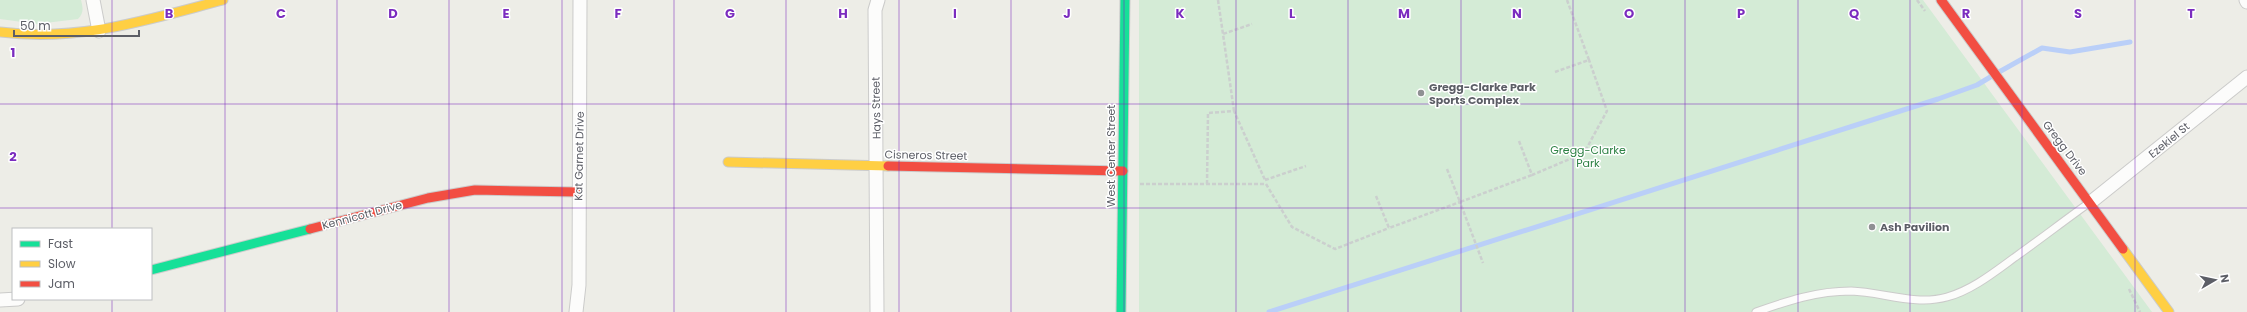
<svg xmlns="http://www.w3.org/2000/svg" width="2247" height="312" font-family="Poppins,sans-serif">
  <style>
    .green { fill: #d4ebd6 }
    .lines { fill: none; stroke-linecap: round; stroke-linejoin: round }
    .stream { stroke: #bacff8; stroke-width: 5 }
    .lane-casing { stroke: #cbcbca; stroke-width: 9 }
    .street-casing { stroke: #cbcbca; stroke-width: 15 }
    .fast-casing { stroke: #cbcbcb; stroke-width: 11 }
    .slow-casing { stroke: #cbcbcb; stroke-width: 11 }
    .jam-casing { stroke: #cbcbcb; stroke-width: 11 }
    .path { stroke: #cbcfce; stroke-width: 2.5; stroke-dasharray: 4 2; stroke-linecap: butt }
    .lane { stroke: #fcfcfb; stroke-width: 7 }
    .street { stroke: #fcfcfb; stroke-width: 13 }
    .fast { stroke: #16e098; stroke-width: 9 }
    .slow { stroke: #ffcf43; stroke-width: 9 }
    .jam { stroke: #f24e42; stroke-width: 9 }
    .grid { fill: none; stroke: #7b2cbf; stroke-width: 1; stroke-opacity: 0.55 }
    .poi-dot { fill: #8f9093; stroke: #fff; stroke-width: 1.5 }
    .labels { text-anchor: middle; stroke-width: 3; stroke-linejoin: round; paint-order: stroke }
    .poi-label { font-size: 11px; font-weight: bold; fill: #5c5e66; stroke: #fff; text-anchor: start }
    .street-label { font-size: 11px; fill: #5c5e66; stroke: #fff }
    .park-label { font-size: 11px; fill: #2e8245; stroke: #fff }
    .grid-label { font-size: 13px; text-anchor: middle; font-weight: bold; fill: #7b2cbf; stroke: #fff; stroke-width: 3; stroke-linejoin: round; paint-order: stroke }
  </style>
  <rect width="100%" height="100%" fill="#edede7"/>
  <path class="green" d="M0,0H81C83,8 84,13 78,19L37,24L0,19Z
    M1139,0H1923L2152,312H1139Z"/>
  <g class="lines">
    <path class="stream" d="M1999,72L2042,48L2070,52L2130,42
      M1269,312L1938,99L1977,85L1992,76"/>
    <defs>
      <path id="lane" d="M1756,312C1787,301 1817,291 1851,291C1883,292 1915,306 1947,297C1973,290 1997,270 2018,255C2042,238 2065,220 2089,203"/>
      <path id="street" d="M93,0L99,31
        M2246,0L2247,2
        M2091,202L2247,77
        M0,300L18,299
        M576,312L579,285L580,0
        M877,312L875,10L878,0"/>
      <path id="fast" d="M151,270L310,229
        M1121,312L1125,0"/>
      <path id="slow" d="M0,32C80,42 146,20 223,0
        M728,162L888,166
        M2123,249L2169,312"/>
      <path id="jam" d="M1941,0L2123,249
        M888,166L1123,171
        M310,229L428,198L475,190L578,192"/>
    </defs>
    <use href="#lane" class="lane-casing"/>
    <use href="#street" class="street-casing"/>
    <use href="#fast" class="fast-casing"/>
    <use href="#slow" class="slow-casing"/>
    <use href="#jam" class="jam-casing"/>
    <path class="path" d="M1218,0L1223,34
      M1917,0L1925,11
      M1555,72L1589,60L1567,0
      M1234,111L1223,34L1252,24
      M1519,141L1532,175L1584,153L1607,111L1589,60
      M1447,169L1460,202L1532,175
      M1265,180L1306,166
      M1140,184H1266L1292,227L1335,249L1389,228
      M1207,184L1208,113L1234,111L1265,180
      M1376,196L1389,228L1460,202L1483,263
      M2129,289L2140,312"/>
    <use href="#lane" class="lane"/>
    <use href="#street" class="street"/>
    <use href="#fast" class="fast"/>
    <use href="#slow" class="slow"/>
    <use href="#jam" class="jam"/>
  </g>
  <path class="grid" d="M112,0V229M225,0V312M337,0V312M449,0V312M562,0V312M674,0V312M786,0V312M899,0V312M1011,0V312M1124,0V312M1236,0V312M1348,0V312M1461,0V312M1573,0V312M1685,0V312M1798,0V312M1910,0V312M2022,0V312M2135,0V312M0,104H2247M0,208H2247M112,299V312"/>
  <g class="poi-dot">
    <circle cx="1421" cy="93" r="4"/>
    <circle cx="1872" cy="227" r="4"/>
  </g>
  <g class="labels">
    <g class="poi-label">
      <text x="1429" y="91">Gregg-Clarke Park<tspan x="1429" dy="13">Sports Complex</tspan></text>
      <text x="1880" y="231">Ash Pavilion</text>
    </g>
    <g class="street-label">
      <text transform="translate(876 108) rotate(-91)" y="4">Hays Street</text>
      <text transform="translate(2169 140) rotate(-39)" y="4">Ezekiel St</text>
      <text transform="translate(2065 148) rotate(53)" y="4">Gregg Drive</text>
      <text transform="translate(926 155) rotate(1)" y="4">Cisneros Street</text>
      <text transform="translate(579 156) rotate(-89)" y="4">Kat Garnet Drive</text>
      <text transform="translate(1111 156) rotate(-90)" y="4">West Center Street</text>
      <text transform="translate(362 215) rotate(-15)" y="4">Kennicott Drive</text>
    </g>
    <g class="park-label">
      <text x="1588" y="154">Gregg-Clarke<tspan x="1588" dy="13">Park</tspan></text>
    </g>
  </g>
  <g class="grid-label">
    <text x="169" y="18">B</text>
    <text x="281" y="18">C</text>
    <text x="393" y="18">D</text>
    <text x="506" y="18">E</text>
    <text x="618" y="18">F</text>
    <text x="730" y="18">G</text>
    <text x="843" y="18">H</text>
    <text x="955" y="18">I</text>
    <text x="1067" y="18">J</text>
    <text x="1180" y="18">K</text>
    <text x="1292" y="18">L</text>
    <text x="1404" y="18">M</text>
    <text x="1517" y="18">N</text>
    <text x="1629" y="18">O</text>
    <text x="1741" y="18">P</text>
    <text x="1854" y="18">Q</text>
    <text x="1966" y="18">R</text>
    <text x="2078" y="18">S</text>
    <text x="2191" y="18">T</text>
    <text x="13" y="57">1</text>
    <text x="13" y="161">2</text>
  </g>
  <rect x="12" y="228" width="140" height="72" fill="#ffffff" stroke="#bebfc2"/>
  <rect x="20" y="241" width="20" height="6" fill="#16e098" stroke="#bebfc2"/>
  <text x="48" y="248" font-size="12" fill="#5c5e66">Fast</text>
  <rect x="20" y="261" width="20" height="6" fill="#ffcf43" stroke="#bebfc2"/>
  <text x="48" y="268" font-size="12" fill="#5c5e66">Slow</text>
  <rect x="20" y="281" width="20" height="6" fill="#f24e42" stroke="#bebfc2"/>
  <text x="48" y="288" font-size="12" fill="#5c5e66">Jam</text>
  <g transform="translate(2215 280) rotate(81)" stroke="#ffffff" stroke-width="3" paint-order="stroke">
  <path d="M0-3L7 15L0 10L-7 15Z" fill="#5c5e66"/>
  <text y="-6" font-size="11" font-weight="bold" text-anchor="middle" fill="#5c5e66">N</text>
  </g>
  <path d="M14 30v6h125v-6" fill="none" stroke="#5c5e66" stroke-width="2"/>
  <text x="20" y="30" font-size="12" fill="#5c5e66" stroke="#ffffff" stroke-width="3" paint-order="stroke">50 m</text>
</svg>
